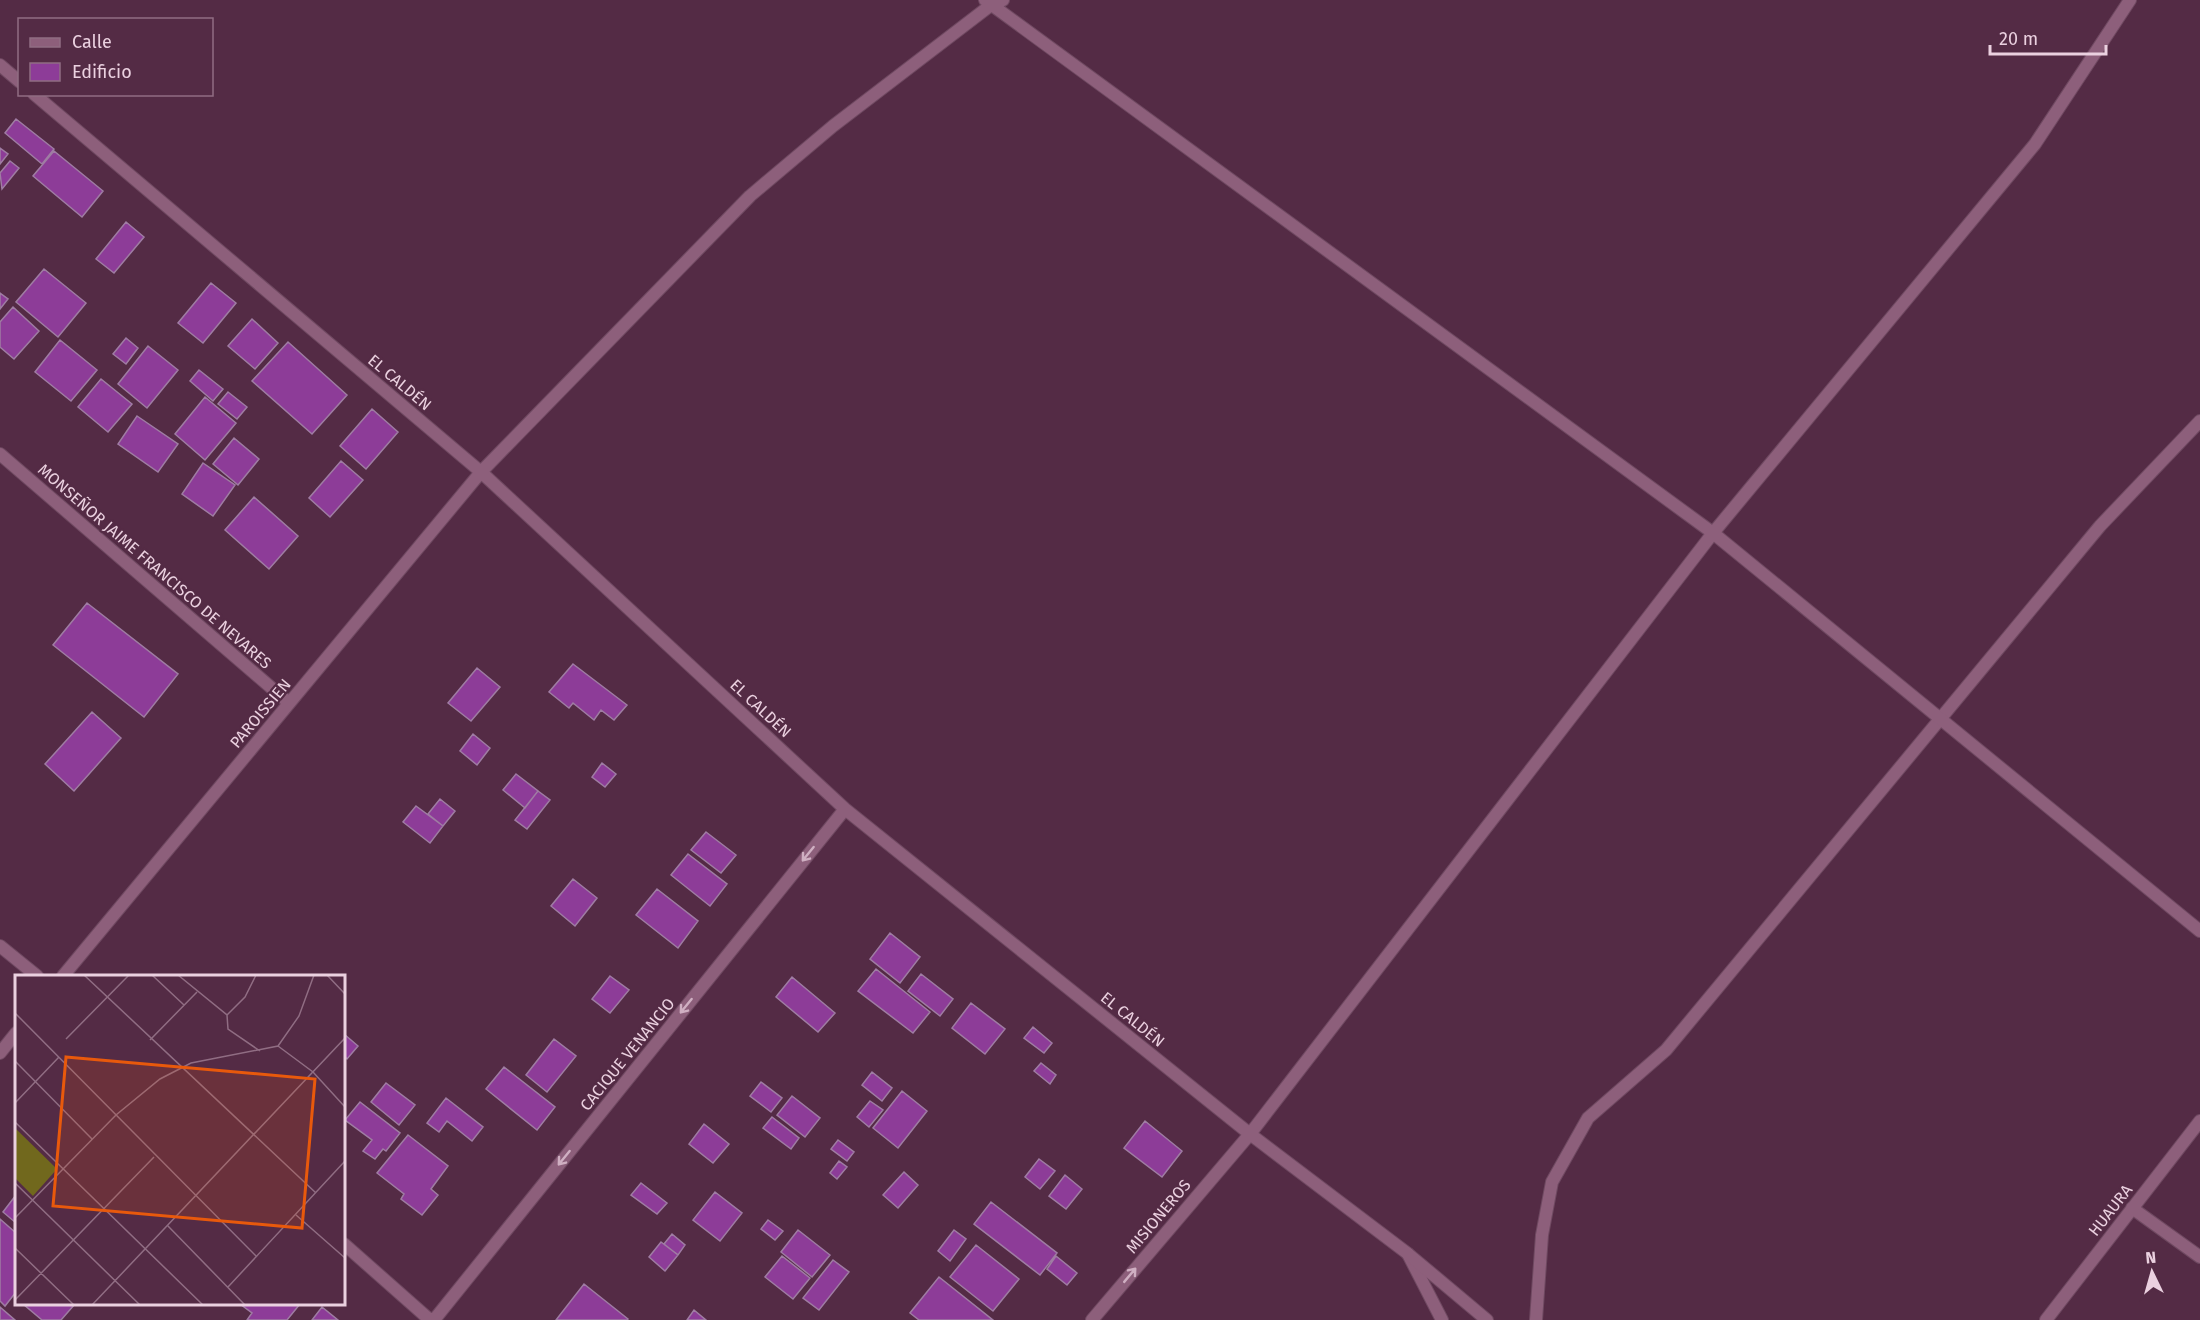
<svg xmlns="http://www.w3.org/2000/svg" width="2200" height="1320" font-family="'Fira Sans',sans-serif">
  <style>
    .building { fill: #8d3c98; stroke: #9f7ca3; stroke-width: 1.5 }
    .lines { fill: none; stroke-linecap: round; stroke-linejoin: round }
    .service-casing { stroke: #6f4961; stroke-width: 14 }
    .minor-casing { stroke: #6f4961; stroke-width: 14 }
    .service { stroke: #8d5f7b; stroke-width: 12 }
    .minor { stroke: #8d5f7b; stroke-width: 12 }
    .oneway { stroke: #cfafc2 }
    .labels { text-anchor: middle; stroke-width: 4.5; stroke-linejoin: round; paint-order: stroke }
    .street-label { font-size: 16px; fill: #ebd1e0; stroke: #542b45 }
    .inset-road { fill: none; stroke: #906d83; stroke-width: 1.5 }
    .view { fill: #e8590c; fill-opacity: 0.15; stroke: #e8590c; stroke-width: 3 }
    .inset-edge { fill: none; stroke: #ebd1e0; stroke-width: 3 }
  </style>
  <rect width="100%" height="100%" fill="#542b45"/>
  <path class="building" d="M16,119L54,149L42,164L5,133Z
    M0,148L8,154L0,164Z
    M54,151L103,191L82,217L33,176Z
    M10,161L19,168L2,189L0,173Z
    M126,222L144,237L114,273L96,259Z
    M44,269L86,303L58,337L16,302Z
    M211,283L236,303L203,343L178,323Z
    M0,293L8,299L0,309Z
    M13,307L39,331L14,359L0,347V322Z
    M252,319L278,343L255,369L228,346Z
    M126,338L138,348L126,364L113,354Z
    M60,340L97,370L71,401L35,372Z
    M288,342L347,395L312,434L252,381Z
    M148,346L178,370L147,408L118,384Z
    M199,370L223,389L213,401L190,381Z
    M101,379L132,404L108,432L78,407Z
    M228,392L247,407L237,419L218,404Z
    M205,397L236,423L205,460L175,434Z
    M372,409L398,432L366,469L340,446Z
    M137,416L178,444L158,472L118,444Z
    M234,438L259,459L238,485L213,464Z
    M341,461L363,480L330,517L309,498Z
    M203,463L235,485L213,516L182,494Z
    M254,497L298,536L269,569L225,530Z
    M87,603L178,674L144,717L53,645Z
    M573,664L627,705L614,720L601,710L594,720L573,703L569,708L549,692Z
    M477,668L500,687L471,721L448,703Z
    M92,712L121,738L74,791L45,764Z
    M473,734L490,748L477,765L460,751Z
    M602,763L616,774L605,787L592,777Z
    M516,774L538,791L525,808L503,790Z
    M538,791L550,800L527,829L515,820Z
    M440,799L455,811L443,826L428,814Z
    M416,806L443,826L430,843L403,822Z
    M706,832L736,855L721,873L691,850Z
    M688,854L727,884L710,906L671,875Z
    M573,879L597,898L575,926L551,906Z
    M657,889L698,921L678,948L636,915Z
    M890,933L920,957L900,983L870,959Z
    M876,969L930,1012L913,1033L858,991Z
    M921,974L953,999L940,1016L908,991Z
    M610,976L629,990L610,1013L592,999Z
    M792,977L835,1013L818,1032L776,997Z
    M971,1003L1005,1029L985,1054L952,1028Z
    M1033,1027L1052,1043L1044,1053L1024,1038Z
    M344,1034L358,1046L347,1059L344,1056Z
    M554,1039L576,1056L547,1092L526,1075Z
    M1041,1063L1056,1075L1050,1084L1034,1071Z
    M504,1067L555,1107L537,1130L486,1089Z
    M872,1072L892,1088L882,1101L862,1085Z
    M761,1082L782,1098L771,1112L750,1096Z
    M386,1083L415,1105L399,1125L371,1102Z
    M902,1091L927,1111L898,1148L873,1128Z
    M792,1096L820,1118L805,1137L777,1115Z
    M446,1098L483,1127L472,1141L447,1121L439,1132L427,1123Z
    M870,1101L883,1110L869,1127L857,1117Z
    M360,1102L400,1133L386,1151L383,1149L375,1159L363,1151L372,1140L345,1120Z
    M772,1117L799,1138L791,1149L763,1128Z
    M1145,1121L1182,1151L1162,1177L1124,1148Z
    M704,1124L729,1144L713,1163L689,1144Z
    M408,1135L448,1166L431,1189L438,1195L422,1215L401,1199L404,1194L377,1173Z
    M838,1140L854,1152L847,1161L831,1149Z
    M1039,1159L1055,1171L1040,1189L1025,1177Z
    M839,1161L847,1167L837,1179L830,1173Z
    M904,1172L918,1185L898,1208L883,1195Z
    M1065,1175L1082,1189L1066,1209L1049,1196Z
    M641,1183L667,1203L657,1214L631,1195Z
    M715,1192L742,1213L720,1241L693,1220Z
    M16,1195V1223L3,1212Z
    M991,1202L1057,1253L1040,1275L974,1224Z
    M0,1219L16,1233V1292L5,1306L0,1301Z
    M768,1220L783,1231L775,1240L761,1229Z
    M798,1230L830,1255L812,1277L781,1252Z
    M954,1230L966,1239L950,1261L938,1251Z
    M672,1234L685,1245L678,1255L664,1244Z
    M661,1242L678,1255L665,1271L649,1257Z
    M976,1245L1019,1279L993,1311L950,1277Z
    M782,1256L810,1278L793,1299L765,1277Z
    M1056,1256L1077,1273L1067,1285L1047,1269Z
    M833,1260L849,1272L819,1310L803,1298Z
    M939,1277L993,1320H919L910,1313Z
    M584,1284L628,1319L627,1320H556Z
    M23,1304H75L61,1320H42Z
    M240,1304H300L287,1320H247L252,1313Z
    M0,1307L15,1320H0Z
    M322,1307L338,1320H312Z
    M694,1310L706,1320H687Z"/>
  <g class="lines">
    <defs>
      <path id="service" d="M1408,1254L1442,1320
        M1536,1320L1542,1235L1552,1182L1588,1118L1666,1050L2100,526L2200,421"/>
      <path id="minor" d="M985,0L1713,533L2200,931
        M0,65L20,82
        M34,94L481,472L845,809L1250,1134L1407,1253L1487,1320
        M0,454L289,703
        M0,946L37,976
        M63,976L481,472L750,196L833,126L991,5L1003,0
        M0,1053L16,1033
        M2132,1208L2200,1257
        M344,1244L430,1320
        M434,1320L845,809
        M1092,1320L1250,1134L1713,533L2035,144L2130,0
        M2046,1320L2200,1121"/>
    </defs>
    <use href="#service" class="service-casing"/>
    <use href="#minor" class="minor-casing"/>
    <use href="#service" class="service"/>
    <use href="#minor" class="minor"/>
  </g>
  <defs><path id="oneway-shaft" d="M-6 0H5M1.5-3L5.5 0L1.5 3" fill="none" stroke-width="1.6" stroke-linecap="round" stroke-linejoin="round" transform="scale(1.5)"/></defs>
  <g class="oneway">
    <use href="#oneway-shaft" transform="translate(808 854) rotate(129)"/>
    <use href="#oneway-shaft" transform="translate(686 1006) rotate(129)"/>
    <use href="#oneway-shaft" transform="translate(564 1158) rotate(129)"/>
    <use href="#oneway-shaft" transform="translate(1130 1275) rotate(-50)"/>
  </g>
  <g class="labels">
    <g class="street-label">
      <text transform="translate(400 382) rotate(40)" y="6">EL CALDÉN</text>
      <text transform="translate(155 566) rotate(41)" y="6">MONSEÑOR JAIME FRANCISCO DE NEVARES</text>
      <text transform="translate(761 708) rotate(43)" y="6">EL CALDÉN</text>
      <text transform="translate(260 713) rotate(-50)" y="6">PAROISSIEN</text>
      <text transform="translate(1133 1019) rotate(39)" y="6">EL CALDÉN</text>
      <text transform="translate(627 1054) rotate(-51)" y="6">CACIQUE VENANCIO</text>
      <text transform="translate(2110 1210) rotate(-52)" y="6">HUAURA</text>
      <text transform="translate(1158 1216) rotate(-50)" y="6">MISIONEROS</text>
    </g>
  </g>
  <g transform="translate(15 975)">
    <rect width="330" height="330" fill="#542b45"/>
    <path d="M0,153L42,194L18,221L0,203Z" fill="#71681d"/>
    <path class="inset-road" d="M69,0L301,218M137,0L169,30M163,0L212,40L213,54L245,76M312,0L330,19M0,38L242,282M212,40L230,22L241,0M51,64L114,0M135,65L182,17M263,71L298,97L330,132M0,86L77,164M0,128L44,82M0,147L188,330M0,208L125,330M281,240L330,283M0,243L101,140L145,104L176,88L263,71L284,41L299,0M153,251L230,330M0,273L59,330M213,312L330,186M0,325L139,182M77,330L330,63"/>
    <path class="view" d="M51,82L300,104L287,253L38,231Z"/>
    <rect width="330" height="330" class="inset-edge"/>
  </g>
  <rect x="18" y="18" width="195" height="78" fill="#542b45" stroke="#906d83" stroke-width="1.5"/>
  <rect x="30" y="38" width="30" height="9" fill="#8d5f7b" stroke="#906d83" stroke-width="1.5"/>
  <text x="72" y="48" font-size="18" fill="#ebd1e0">Calle</text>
  <rect x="30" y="63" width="30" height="18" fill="#8d3c98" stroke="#906d83" stroke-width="1.5"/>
  <text x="72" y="78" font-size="18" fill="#ebd1e0">Edificio</text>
  <g transform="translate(2152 1272) rotate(355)" stroke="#542b45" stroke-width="4.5" paint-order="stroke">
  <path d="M0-4.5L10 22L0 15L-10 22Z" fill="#ebd1e0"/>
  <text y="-9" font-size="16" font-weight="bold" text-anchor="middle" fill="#ebd1e0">N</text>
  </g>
  <path d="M1990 45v9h116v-9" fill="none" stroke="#ebd1e0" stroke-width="3"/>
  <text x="1999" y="45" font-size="18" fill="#ebd1e0" stroke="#542b45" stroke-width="4.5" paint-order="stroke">20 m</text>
</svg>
